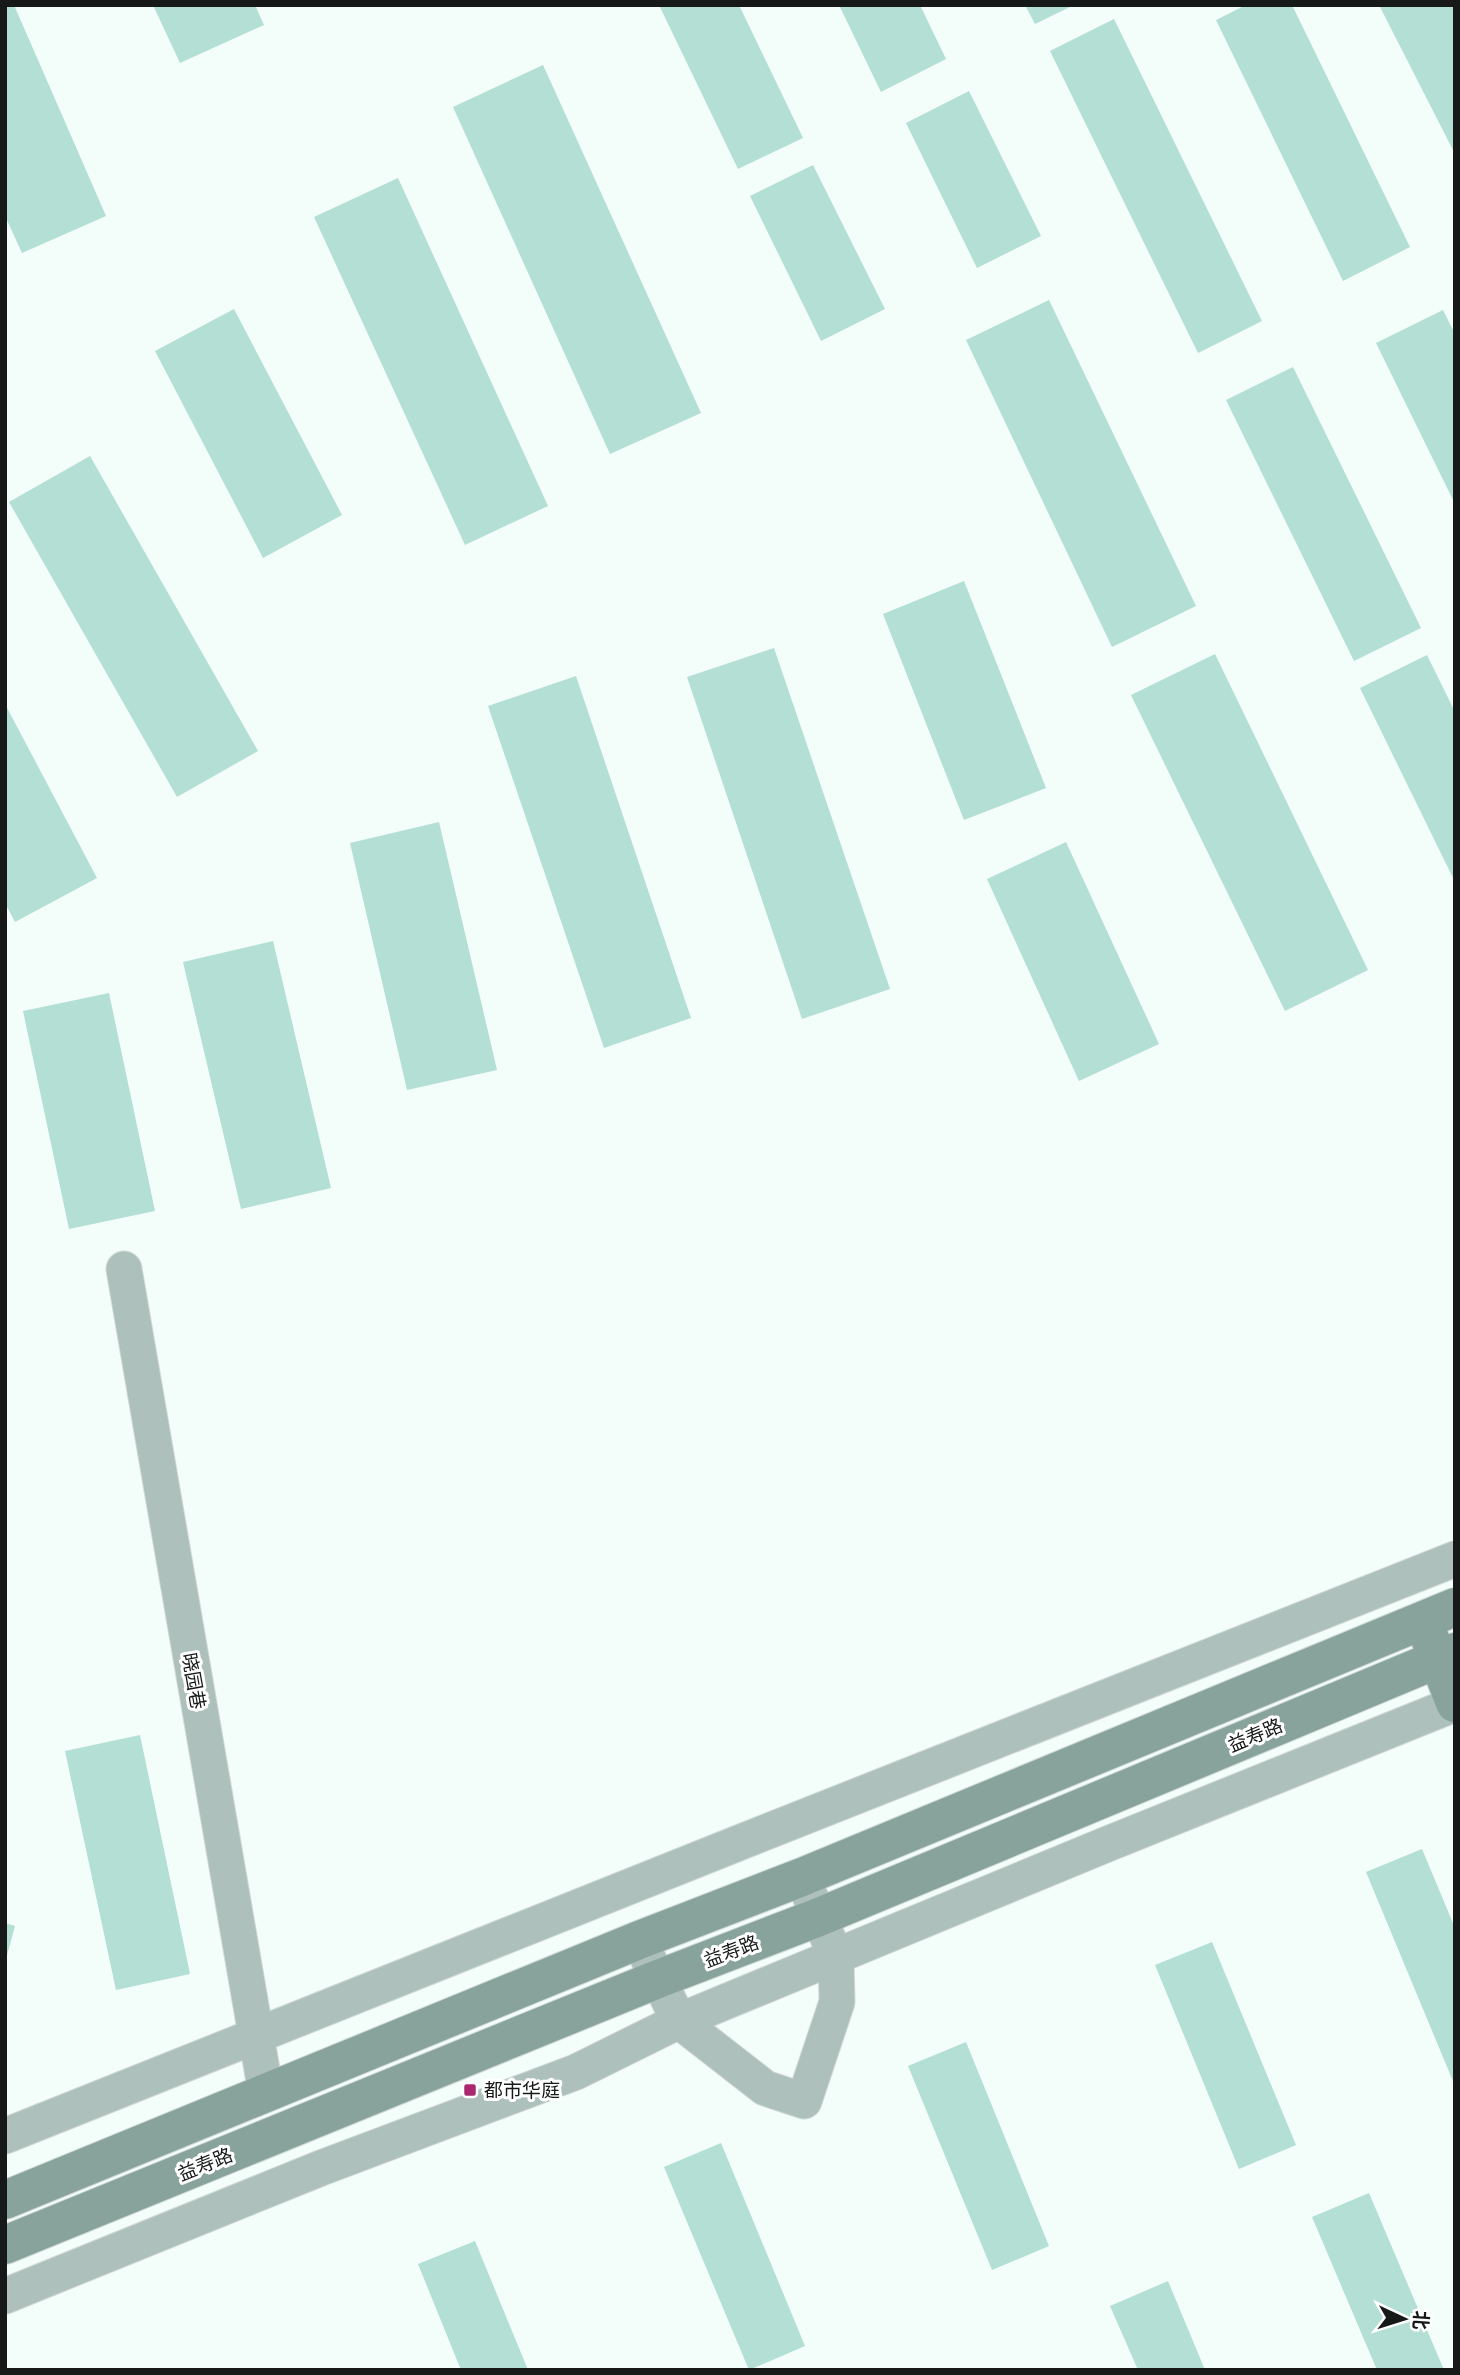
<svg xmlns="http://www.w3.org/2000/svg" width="1460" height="2375" font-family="Quicksand,'Noto Sans SC',sans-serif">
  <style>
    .building { fill: #b3dfd4 }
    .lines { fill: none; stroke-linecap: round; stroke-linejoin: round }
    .street-casing { stroke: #d0d9d6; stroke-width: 37 }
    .secondary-casing { stroke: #d0d9d6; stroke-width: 40 }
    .street { stroke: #adc0bb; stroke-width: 35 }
    .secondary { stroke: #87a39c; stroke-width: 38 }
    .poi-dot { fill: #ab2770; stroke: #fff; stroke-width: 2.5 }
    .labels { text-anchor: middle; stroke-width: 6; stroke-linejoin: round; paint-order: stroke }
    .street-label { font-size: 19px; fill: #161918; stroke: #fff }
    .poi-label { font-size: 19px; fill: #161918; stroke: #fff; text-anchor: start }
  </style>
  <rect width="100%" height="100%" fill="#f3fdfa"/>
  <path class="building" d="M5,5H14L106,216L22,253L5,216Z
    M153,5H255L264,25L180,63Z
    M659,5H739L803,138L738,169Z
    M839,5H920L946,59L881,92Z
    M1025,5H1074L1035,24Z
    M1246,5H1292L1410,247L1343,281L1216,20Z
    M1379,5H1455V154Z
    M1114,19L1262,321L1198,353L1050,51Z
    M543,65L701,413L610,454L453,107Z
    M969,91L1041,236L977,268L906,123Z
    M813,165L885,309L821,341L750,196Z
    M398,178L548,506L465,545L314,217Z
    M1049,300L1196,606L1112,647L966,340Z
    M234,309L342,515L263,558L155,351Z
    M1443,310L1455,334V504L1376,343Z
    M1293,367L1421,628L1354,661L1226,400Z
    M90,456L258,751L177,797L9,502Z
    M964,581L1046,788L964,820L883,614Z
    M774,648L890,989L802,1019L687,677Z
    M1215,654L1368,970L1285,1011L1131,695Z
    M1427,655L1455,712V882L1360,688Z
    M576,676L691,1018L604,1048L488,706Z
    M5,704L97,878L15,922L5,903Z
    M439,822L497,1070L407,1090L350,843Z
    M1066,842L1159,1044L1079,1081L987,879Z
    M273,941L331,1188L241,1209L183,962Z
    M109,993L155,1211L69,1229L23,1011Z
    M140,1735L190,1974L116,1990L65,1751Z
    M1422,1849L1455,1928V2086L1366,1872Z
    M5,1923L15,1926L6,1959H5Z
    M1212,1942L1296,2145L1239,2169L1155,1965Z
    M966,2042L1049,2246L992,2270L908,2066Z
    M721,2143L805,2346L749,2370L664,2167Z
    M1369,2193L1444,2370H1377L1312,2217Z
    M475,2241L528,2370H461L418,2264Z
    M1168,2281L1205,2370H1138L1110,2306Z"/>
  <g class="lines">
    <defs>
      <path id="street" d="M124,1269L266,2093
        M639,1940L679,2021L765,2088L804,2101L837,2002L836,1957L802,1877
        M5,2136L741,1842L1455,1559
        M5,2296L321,2168L576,2072L679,2021L1105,1845L1455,1704"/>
      <path id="secondary" d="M1429,1636L1455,1703
        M5,2200L639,1940L802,1877L1455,1607
        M5,2245L658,1979L819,1917L1455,1652"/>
    </defs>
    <use href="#street" class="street-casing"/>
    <use href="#secondary" class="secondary-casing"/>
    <use href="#street" class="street"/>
    <use href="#secondary" class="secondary"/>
  </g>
  <rect class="poi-dot" x="463" y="2083" width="14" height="14" rx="3.5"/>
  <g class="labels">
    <g class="street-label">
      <text transform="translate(194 1681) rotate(80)" y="7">晓园巷</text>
      <text transform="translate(1255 1735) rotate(-23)" y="7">益寿路</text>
      <text transform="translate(731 1951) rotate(-21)" y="7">益寿路</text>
      <text transform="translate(205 2164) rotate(-22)" y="7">益寿路</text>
    </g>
    <g class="poi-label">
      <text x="484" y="2097">都市华庭</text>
    </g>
  </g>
  <rect width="1460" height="2375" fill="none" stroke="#161918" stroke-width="14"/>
  <g transform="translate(1404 2319) rotate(94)" stroke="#ffffff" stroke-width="5" paint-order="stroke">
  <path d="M0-5L12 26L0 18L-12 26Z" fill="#161918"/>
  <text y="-10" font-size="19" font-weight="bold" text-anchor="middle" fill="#161918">北</text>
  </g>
</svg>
